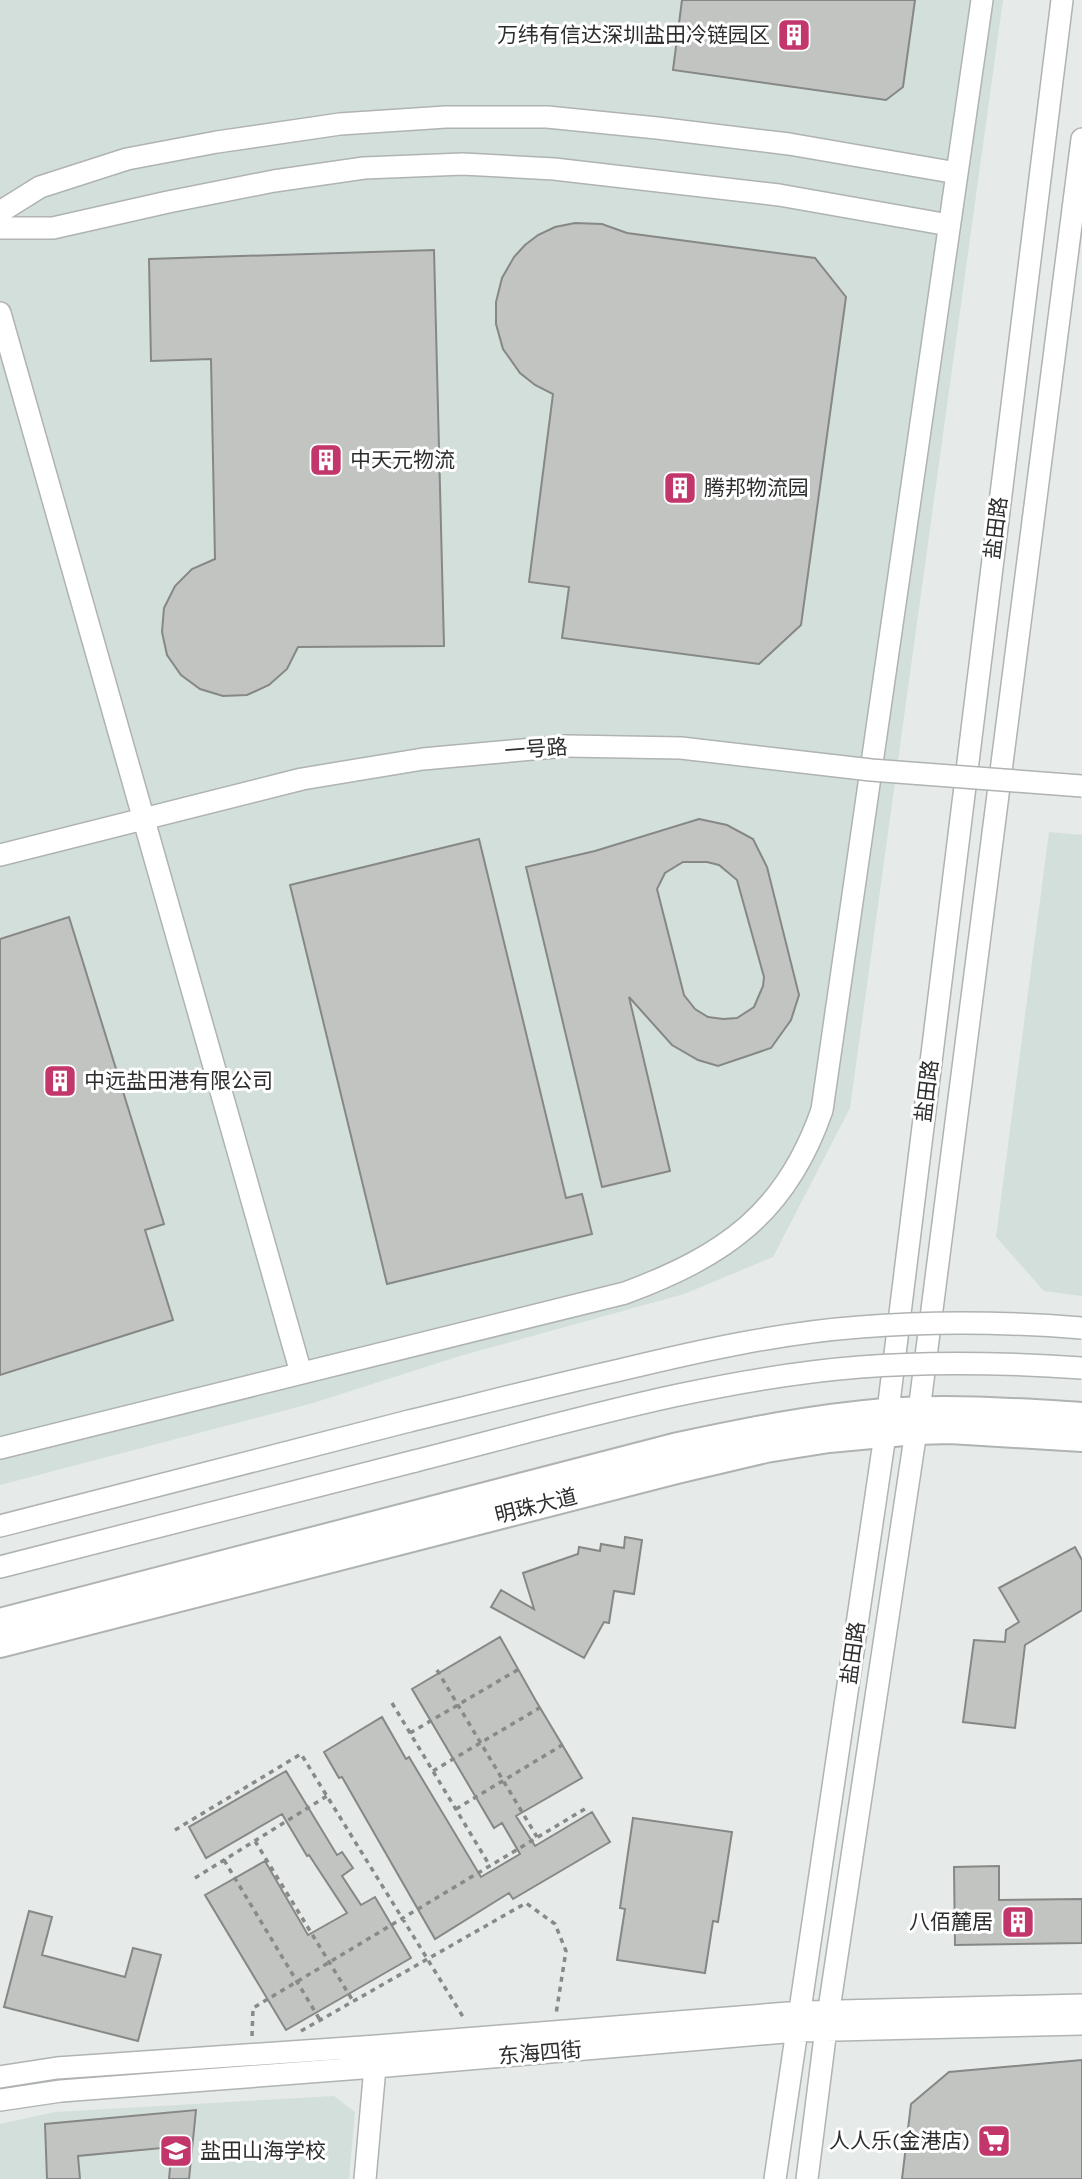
<svg xmlns="http://www.w3.org/2000/svg" width="1082" height="2179" font-family="Karla,'Noto Sans SC',sans-serif">
  <style>
    .built { fill: #d3dfda }
    .building { fill: #c2c4c1; stroke: #868886; stroke-width: 2; fill-rule: evenodd }
    .lines { fill: none; stroke-linecap: round; stroke-linejoin: round }
    .minor-casing { stroke: #afb3b2; stroke-width: 24 }
    .major-casing { stroke: #afb3b2; stroke-width: 30 }
    .path { stroke: #888a8a; stroke-width: 3.5; stroke-dasharray: 5 5; stroke-linecap: butt }
    .minor { stroke: #fff; stroke-width: 21 }
    .major { stroke: #fff; stroke-width: 26 }
    .minor-bridge-casing { stroke: #afb3b2; stroke-width: 24; stroke-linecap: butt }
    .minor-bridge { stroke: #fff; stroke-width: 21 }
    .labels { text-anchor: middle; stroke-width: 6; stroke-linejoin: round; paint-order: stroke }
    .poi-label { font-size: 21px; fill: #2c2d2d; stroke: #fff; text-anchor: start }
    .street-label { font-size: 21px; fill: #2c2d2d; stroke: #fff }
  </style>
  <rect width="100%" height="100%" fill="#e6eae9"/>
  <path class="built" d="M0,0H1003L850,1108L773,1257L684,1294L460,1356L313,1403L0,1485Z
    M1049,832L1082,835V1296L1044,1291L996,1237Z
    M334,2096L355,2112L349,2179H0V2124L55,2112Z"/>
  <path class="building" d="M682,0H915L903,87L886,100L673,70Z
    M575,223L602,224L627,233L815,258L846,297L801,625L759,664L562,638L569,587L529,582L553,394L535,385L520,373L503,349L496,324V302L502,278L514,257L525,245L538,235L555,227Z
    M434,250L444,646L298,647L287,669L269,685L247,695L223,696L200,689L181,675L167,655L162,632L164,608L175,586L192,569L215,559L211,359L151,361L149,259Z
    M699,819L727,825L753,839L767,867L799,995L791,1020L771,1048L718,1066L698,1060L672,1045L629,997L670,1171L602,1187L526,867L595,851ZM683,862H707L719,865L737,880L764,977L763,986L754,1007L737,1018L723,1019L708,1017L695,1009L684,995L657,889L665,873Z
    M479,839L566,1198L582,1194L592,1234L387,1284L290,885Z
    M69,917L164,1224L145,1230L173,1320L0,1375V939Z
    M625,1537L642,1540L634,1594L614,1591L609,1623L604,1622L584,1658L491,1607L501,1590L534,1609L523,1573L578,1554L579,1547L600,1551L601,1544L624,1548Z
    M1075,1547L1082,1560V1610L1025,1645L1015,1728L963,1722L974,1640L1005,1642L1006,1630L1019,1622L999,1588Z
    M500,1637L536,1701L582,1778L516,1816L535,1846L592,1812L610,1842L513,1899L509,1893L435,1939L342,1777L339,1778L324,1752L382,1717L406,1759L409,1757L481,1877L520,1854L502,1823L494,1828L412,1689Z
    M286,1771L337,1855L342,1852L353,1868L342,1876L361,1905L375,1897L411,1958L286,2030L205,1895L265,1861L308,1935L347,1913L309,1855L307,1856L282,1814L206,1858L189,1827Z
    M633,1818L732,1832L718,1922L713,1921L705,1973L617,1960L625,1909L620,1908Z
    M999,1866V1900L1082,1899V1943L955,1945L954,1867Z
    M29,1911L52,1917L42,1955L125,1977L133,1948L161,1955L138,2041L4,2007Z
    M1082,2060V2179H902L911,2104L949,2072Z
    M196,2110L189,2179H169L172,2147L78,2156L80,2179H47L45,2124Z"/>
  <g class="lines">
    <defs>
      <path id="minor" d="M0,212L40,187L127,159L217,142L340,124L446,117H547L657,128L789,144L957,173
        M0,228H53L168,202L274,181L364,168L463,164L554,169L779,195L949,225
        M0,313L301,1373
        M0,855L302,779L423,759L566,746
        M0,1448L625,1293C724,1256 786,1214 822,1110L982,0
        M0,1526L409,1421
        M0,1567L415,1461
        M0,2077L57,2068L377,2046L801,2012L1082,2005
        M0,2100L61,2091L375,2067L796,2031L1082,2024
        M365,2179L376,2056
        M775,2179L885,1435L1062,0
        M807,2179L826,2029L919,1411L1082,139"/>
      <path id="major" d="M0,1622L674,1447C744,1432 813,1418 885,1412C950,1407 1017,1412 1082,1416
        M0,1644L677,1470L766,1449L829,1439L915,1431L950,1430L1082,1438"/>
    </defs>
    <use href="#minor" class="minor-casing"/>
    <use href="#major" class="major-casing"/>
    <path class="path" d="M437,1670L537,1837
      M392,1703L490,1866
      M410,1733L519,1669
      M433,1771L541,1707
      M456,1809L564,1744
      M175,1830L301,1754L465,2020
      M255,1841L353,2001
      M224,1860L320,2020
      M195,1878L327,1796
      M301,2031L526,1903L555,1924L566,1951L556,2014
      M252,2036L253,2008L588,1807"/>
    <use href="#minor" class="minor"/>
    <use href="#major" class="major"/>
    <defs>
      <path id="minor-bridge" d="M566,746L681,748L871,770L1082,786
        M409,1421C479,1404 549,1386 620,1370C699,1351 779,1333 860,1327C934,1321 1008,1322 1082,1328
        M415,1461C561,1424 709,1379 860,1367C934,1361 1008,1363 1082,1368"/>
    </defs>
    <use href="#minor-bridge" class="minor-bridge-casing"/>
    <use href="#minor-bridge" class="minor-bridge"/>
  </g>
  <defs>
    <symbol id="building-square" viewBox="-11 -11 22 22"><rect x="-9" y="-9" width="18" height="18" rx="4" fill="#c2366b" stroke="#fff"/><path d="M-4-6H4V6H1V3H-1V6H-4ZM-2.5-4.3h1.7v1.8h-1.7ZM.8-4.3h1.7v1.8H.8ZM-2.5-1h1.7V.8h-1.7ZM.8-1h1.7V.8H.8Z" fill="#fff"/></symbol>
    <symbol id="supermarket-square" viewBox="-11 -11 22 22"><rect x="-9" y="-9" width="18" height="18" rx="4" fill="#c2366b" stroke="#fff"/><path d="M-6-5.5h2.5l.6 2H6L4.5 2H-2.5L-4.4-4H-6ZM-1.5 3.2a1.3 1.3 0 1 0 .1 0ZM3 3.2a1.3 1.3 0 1 0 .1 0Z" fill="#fff"/></symbol>
    <symbol id="school-square" viewBox="-11 -11 22 22"><rect x="-9" y="-9" width="18" height="18" rx="4" fill="#c2366b" stroke="#fff"/><path d="M0-5L7-2L0 1L-7-2ZM-4 1L0 2.5L4 1V4Q0 6-4 4Z" fill="#fff"/></symbol>
  </defs>
  <g fill-rule="evenodd">
    <use href="#building-square" x="775" y="16" width="38" height="38"/>
    <use href="#building-square" x="307" y="441" width="38" height="38"/>
    <use href="#building-square" x="661" y="469" width="38" height="38"/>
    <use href="#building-square" x="41" y="1062" width="38" height="38"/>
    <use href="#building-square" x="999" y="1903" width="38" height="38"/>
    <use href="#supermarket-square" x="975" y="2122" width="38" height="38"/>
    <use href="#school-square" x="157" y="2132" width="38" height="38"/>
  </g>
  <g class="labels">
    <g class="poi-label">
      <text x="770" y="42" text-anchor="end">万纬有信达深圳盐田冷链园区</text>
      <text x="350" y="467">中天元物流</text>
      <text x="704" y="495">腾邦物流园</text>
      <text x="84" y="1088">中远盐田港有限公司</text>
      <text x="993" y="1929" text-anchor="end">八佰麓居</text>
      <text x="970" y="2148" text-anchor="end">人人乐(金港店)</text>
      <text x="200" y="2158">盐田山海学校</text>
    </g>
    <g class="street-label">
      <text transform="translate(996 528) rotate(-83)" y="7">盐田路</text>
      <text transform="translate(536 749) rotate(-4)" y="7">一号路</text>
      <text transform="translate(927 1091) rotate(-83)" y="7">盐田路</text>
      <text transform="translate(536 1506) rotate(-14)" y="7">明珠大道</text>
      <text transform="translate(853 1653) rotate(-82)" y="7">盐田路</text>
      <text transform="translate(540 2053) rotate(-5)" y="7">东海四街</text>
    </g>
  </g>
</svg>
